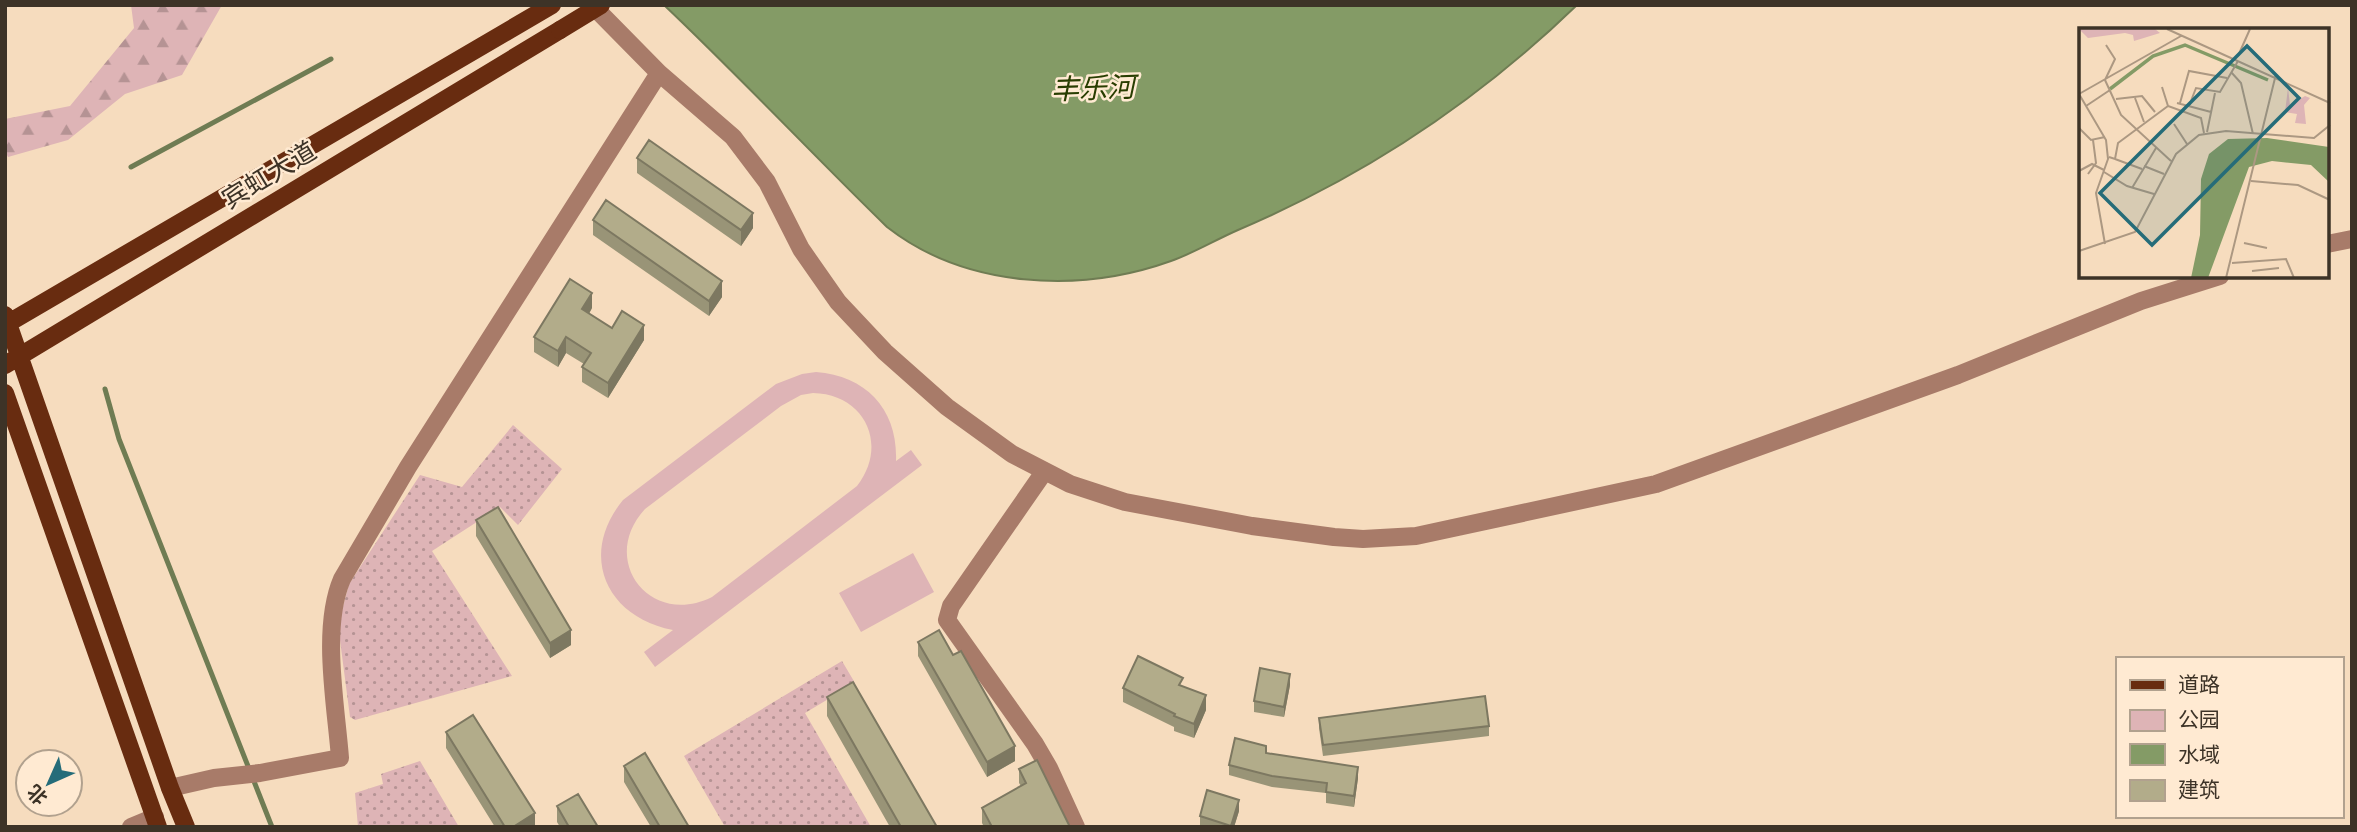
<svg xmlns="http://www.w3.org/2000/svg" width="2357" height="832" font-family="Cabin,'Noto Sans SC',sans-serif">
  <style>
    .grass { fill: url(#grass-dots) }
    .forest { fill: url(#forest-firs) }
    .park { fill: #deb4b6; fill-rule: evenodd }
    .water { fill: #849b66; stroke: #6f7c53; stroke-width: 2 }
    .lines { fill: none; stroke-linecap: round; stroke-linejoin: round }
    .stream { stroke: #6f7c53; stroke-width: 5 }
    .minor { stroke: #a87b69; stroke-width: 18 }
    .major { stroke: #682c10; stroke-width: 18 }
    .major-bridge { stroke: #682c10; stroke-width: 18 }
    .wall { fill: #999477 }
    .shaded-wall { fill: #7d7861 }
    .building { fill: #b2ac8a; stroke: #7d7861; stroke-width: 2 }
    .labels { text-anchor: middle; stroke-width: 5; stroke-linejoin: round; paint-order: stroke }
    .street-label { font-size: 26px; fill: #3d3327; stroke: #ffead2 }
    .water-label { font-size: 28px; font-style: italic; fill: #283d00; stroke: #ffead2 }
    .inset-river { fill: none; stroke: #849b66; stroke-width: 3.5 }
    .inset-road { fill: none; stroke: #ac9882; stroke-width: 2 }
    .view { fill: #256c79; fill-opacity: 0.15; stroke: #256c79; stroke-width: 3.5 }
    .inset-edge { fill: none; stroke: #3d3327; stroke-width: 3.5 }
  </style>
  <defs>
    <pattern id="grass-dots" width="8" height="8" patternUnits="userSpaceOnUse" patternTransform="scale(1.75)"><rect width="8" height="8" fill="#deb4b6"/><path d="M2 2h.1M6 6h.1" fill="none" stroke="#b59394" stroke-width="1.8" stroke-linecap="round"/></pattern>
    <pattern id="forest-firs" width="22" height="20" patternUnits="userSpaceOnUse" patternTransform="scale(1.75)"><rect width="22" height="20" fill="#deb4b6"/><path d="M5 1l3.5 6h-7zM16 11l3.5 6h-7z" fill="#b59394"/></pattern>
  </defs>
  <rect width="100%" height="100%" fill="#f6dcbe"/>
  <path class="grass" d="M513,425L562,469L518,525L500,507L432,551L512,676L355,720L350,717L338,625L349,584L420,475L462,487Z
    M842,661L855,683L805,713L871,827H725L684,756Z
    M420,761L459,827H358L355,793L383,784L381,774Z"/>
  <path class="forest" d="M131,5H222L182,75L125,94L68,140L8,157L5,151V119L70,106L134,28Z"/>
  <path class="park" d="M816,372C867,376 898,410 896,461L911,450L922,465L655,667L644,652L673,630C606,617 578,555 623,500L776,384L802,374ZM813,393C865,394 889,445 857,486L712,597C650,628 598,560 645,509L781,406L801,395Z
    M913,553L934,592L861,632L839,593Z"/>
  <path class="water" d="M664,5H1577C1478,101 1365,176 1238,230C1215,240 1194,253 1171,261C1079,294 965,288 887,227C812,154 740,77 664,5Z"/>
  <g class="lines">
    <path class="stream" d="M131,167L331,59
      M105,389L119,439L272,827"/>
    <path class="minor" d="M592,5L659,73L733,137L767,182L801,249L838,302L885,352L947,407L1012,454L1070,484L1125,502L1252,526L1334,537L1363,539L1416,536L1656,484L1958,375L2141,301L2220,276
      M2327,244L2352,239
      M1044,472L951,606L947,620L1035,744L1049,768L1076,827
      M170,788L214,778L260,773L340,758C336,705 321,628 342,579L408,467L659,73
      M131,827L155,817"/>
    <path class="major" d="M5,315L170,788L186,827
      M5,325L552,5
      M5,365L560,30
      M5,393L158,827"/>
    <path class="major-bridge" d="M560,30L601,5"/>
  </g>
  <path class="wall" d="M637,158L753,228L741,246L637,173Z
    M593,220L722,297L709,316L593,235Z
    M592,308L589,314L612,328L644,340L608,398L582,382V367L584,364L566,353L558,367L534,352V337Z
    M476,520L571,645L550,658L476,536Z
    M918,642L1015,761L987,777L918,656Z
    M1290,685L1284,717L1254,712V701Z
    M1183,686L1206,710L1194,738L1174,731V727L1123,702V688Z
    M827,697L937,827H890L827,716Z
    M1319,718L1489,726V736L1323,756L1319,728Z
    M446,732L535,827H495L446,748Z
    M1266,753L1358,778L1354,807L1326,803V793L1272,787L1229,775V765Z
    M624,766L689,827H651L624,782Z
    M1019,769L1070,827H984L982,823V808L1021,786L1019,783Z
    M557,806L598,827H560L557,822Z
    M1239,811L1234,827L1200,826V816Z"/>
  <path class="shaded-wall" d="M753,213V228L741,246V230Z
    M722,281V297L709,316V301Z
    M592,293V308L582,325V309Z
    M644,325V340L608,398V383Z
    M566,337V353L558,367V351Z
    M571,630V645L550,658V643Z
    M1290,674V685L1284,717V707Z
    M1206,695V710L1194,738V724Z
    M1015,746V761L987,777V762Z
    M1358,767V778L1354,807V796Z
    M1239,800V811L1234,827H1231Z
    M535,813V827H513Z"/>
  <path class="building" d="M649,140L753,213L741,230L637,158Z
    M606,200L722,281L709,301L593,220Z
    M570,279L592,293L582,309L612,328L622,311L644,325L608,383L582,367L591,353L566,337L558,351L534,337Z
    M498,507L571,630L550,643L476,520Z
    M939,630L953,655L961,651L1015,746L987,762L918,642Z
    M1138,656L1183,678L1179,685L1206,695L1194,724L1174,716L1175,714L1123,688Z
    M1260,668L1290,674L1284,707L1254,701Z
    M853,682L937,827H901L827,697Z
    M1485,696L1489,726L1323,745L1319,718Z
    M473,715L535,813L513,827H505L446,732Z
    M1235,738L1266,746V753L1358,767L1354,796L1326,792L1327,783L1272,776L1229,765Z
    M645,753L689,827H660L624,766Z
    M1037,760L1070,827H992L982,808L1026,783L1019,769Z
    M1207,790L1239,800L1231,826L1200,816Z
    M578,794L598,827H569L557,806Z"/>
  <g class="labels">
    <g class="street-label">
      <text transform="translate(269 175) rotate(-31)" y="9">宾虹大道</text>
    </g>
    <g class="water-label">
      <text transform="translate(1093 88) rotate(-2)" y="10">丰乐河</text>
    </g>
  </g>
  <g transform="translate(2079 28)">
    <rect width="250" height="250" fill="#f6dcbe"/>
    <path d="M0,1H76L81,5L55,13L54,7L46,5L9,10ZM209,60L211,77L226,68L231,70L225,77L227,96L216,95L218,86L206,84Z" fill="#deb4b6"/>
    <path d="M188,110L250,119V154L232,137L193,133L170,139L129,250H112L121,207L122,151L130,126L149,111Z" fill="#849b66"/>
    <path class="inset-river" d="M31,61L74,28L106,17L189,52"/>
    <path class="inset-road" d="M88,1L251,75M159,28L171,1M152,44L162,55L174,106M26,52L42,87L92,133M26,52L36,31L27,17M83,59L89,78L122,90L125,105M0,66L27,112L29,131L17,165L26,216M0,66L102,8M56,70L65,94M37,71L63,68L76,84M98,75L132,84M101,75L110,43L148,50M7,78L31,62M110,78L117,60L141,64L159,33M95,96L108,116M0,100L12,112L26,109M128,104L136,65M30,129L36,131L39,115L89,78M36,131L63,141M65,138L85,146M0,143L13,136L25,142M25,144L48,158L75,166M9,146L17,135L14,112M172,153L219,157L251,172M53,160L77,120M165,215L188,220M0,223L56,204L97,126L120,107L147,103L235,110L251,97M153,235L207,231L215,250M173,243L200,240M147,250L197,46"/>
    <path class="view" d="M168,18L220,70L73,217L21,165Z"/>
    <rect width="250" height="250" class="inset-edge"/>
  </g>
  <rect width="2357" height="832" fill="none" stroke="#3d3327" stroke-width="14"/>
  <rect x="2116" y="657" width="228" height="161" fill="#ffead2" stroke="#b1a18e" stroke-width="2"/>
  <rect x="2130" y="680" width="35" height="10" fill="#682c10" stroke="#b1a18e" stroke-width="2"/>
  <text x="2178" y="692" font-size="21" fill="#3d3327">道路</text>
  <rect x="2130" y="710" width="35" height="21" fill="#deb4b6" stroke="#b1a18e" stroke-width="2"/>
  <text x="2178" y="727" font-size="21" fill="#3d3327">公园</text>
  <rect x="2130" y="744" width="35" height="21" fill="#849b66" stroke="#b1a18e" stroke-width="2"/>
  <text x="2178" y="762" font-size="21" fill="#3d3327">水域</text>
  <rect x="2130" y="780" width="35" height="21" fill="#b2ac8a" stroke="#b1a18e" stroke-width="2"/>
  <text x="2178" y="797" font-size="21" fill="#3d3327">建筑</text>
  <g transform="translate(49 783) rotate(225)"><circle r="33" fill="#ffead2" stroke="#b1a18e" stroke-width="2"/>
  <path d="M0-5L12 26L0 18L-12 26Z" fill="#256c79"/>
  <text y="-10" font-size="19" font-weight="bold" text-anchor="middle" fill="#3d3327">北</text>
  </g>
</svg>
